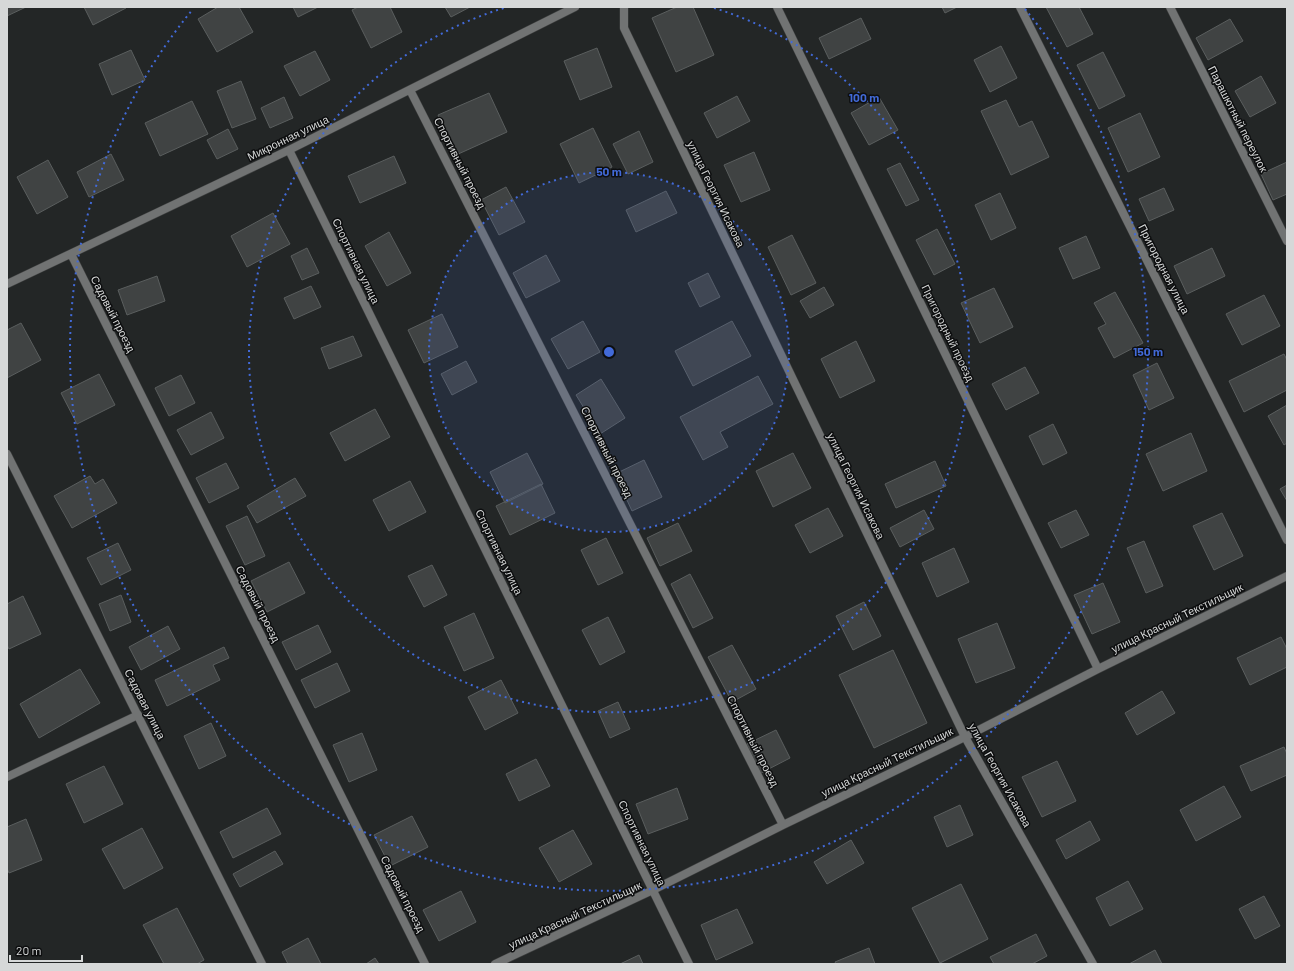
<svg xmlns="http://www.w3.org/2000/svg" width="1294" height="971" font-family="Barlow,sans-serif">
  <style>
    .building { fill: #404343; stroke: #5a5e5e }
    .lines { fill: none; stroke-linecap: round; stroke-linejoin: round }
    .lane-casing { stroke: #404242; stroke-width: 9 }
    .street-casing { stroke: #404242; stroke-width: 9 }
    .lane { stroke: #717373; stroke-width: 8 }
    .street { stroke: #717373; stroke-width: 8 }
    .ring { fill: none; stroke: #426ad8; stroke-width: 2; stroke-dasharray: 2 4 }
    .labels { text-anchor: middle; stroke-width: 3; stroke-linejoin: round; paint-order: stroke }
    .street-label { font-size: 11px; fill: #d6d8d8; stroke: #0d0e0f }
    .centre { fill: #426ad8; stroke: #0d0e0f; stroke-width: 2 }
    .ring-label { font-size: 12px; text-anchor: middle; font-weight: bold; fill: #426ad8; stroke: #0d0e0f; stroke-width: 3; stroke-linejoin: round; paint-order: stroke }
  </style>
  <rect width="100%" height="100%" fill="#232626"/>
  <path class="building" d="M7,7H26L7,16Z
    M84,7H126V8L93,25Z
    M218,7H239L253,32L217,52L198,19Z
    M293,7H318L298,17Z
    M358,7H390L402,32L371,48L352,10Z
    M445,7H470L451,17Z
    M677,7H693L714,55L676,72L652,18Z
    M942,7H957L945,13Z
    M1046,7H1079L1093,34L1067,47Z
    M861,18L871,39L829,59L819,38Z
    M1230,19L1243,41L1208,60L1196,38Z
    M1001,46L1017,78L990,92L974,60Z
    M597,48L612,87L580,100L564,61Z
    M131,50L145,80L112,95L99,64Z
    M315,51L330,80L300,96L284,66Z
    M1103,52L1125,96L1099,109L1077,65Z
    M1261,76L1276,103L1250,117L1235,91Z
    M241,81L256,119L232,128L217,91Z
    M489,93L507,132L456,155L438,115Z
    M737,96L750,121L717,138L704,113Z
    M284,97L293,118L270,128L261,108Z
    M879,97L898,130L869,145L851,113Z
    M1006,100L1019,127L1032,121L1049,157L1011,175L981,111Z
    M192,101L208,134L160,156L145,123Z
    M1140,113L1160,157L1128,172L1108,128Z
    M593,128L612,167L579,183L560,144Z
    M228,129L238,149L217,159L207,140Z
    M639,131L653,162L628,174L613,144Z
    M754,152L770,190L741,202L724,165Z
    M111,154L124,180L89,197L77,172Z
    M394,156L406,183L360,203L348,176Z
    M48,160L68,197L37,214L17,177Z
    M1287,162V194L1273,200L1261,174Z
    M900,163L919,200L906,206L887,169Z
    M506,187L525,222L499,235L481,200Z
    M1164,188L1174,210L1149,221L1139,199Z
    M666,191L677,213L636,232L626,210Z
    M1000,193L1016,228L991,240L975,205Z
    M273,213L290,244L247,267L231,236Z
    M937,229L955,264L934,275L916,240Z
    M389,232L411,273L387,286L365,246Z
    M792,235L816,283L791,295L768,247Z
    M1086,236L1100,268L1073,279L1059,248Z
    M307,248L319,273L302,280L291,256Z
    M1212,248L1225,276L1187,294L1174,266Z
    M546,255L560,281L526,298L513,273Z
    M708,273L720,297L700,307L688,283Z
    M157,276L165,301L127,315L118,290Z
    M311,286L321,307L294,319L284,298Z
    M824,287L834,305L810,318L800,301Z
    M994,288L1013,327L980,343L961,303Z
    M1115,292L1143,343L1114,358L1098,328L1106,324L1094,303Z
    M1264,295L1280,326L1242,345L1226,314Z
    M442,314L458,347L424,363L408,330Z
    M583,321L600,352L568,369L551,339Z
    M732,321L751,356L693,386L675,351Z
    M21,323L41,360L7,378V330Z
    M353,336L362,356L329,369L321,348Z
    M856,341L875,381L840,398L821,359Z
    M1284,354L1287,360V390L1244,412L1229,381Z
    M466,361L477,382L452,395L441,374Z
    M1157,363L1174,398L1149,410L1133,375Z
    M1025,367L1039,393L1006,410L992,384Z
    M99,374L115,405L77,424L61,393Z
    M181,375L195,403L169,416L155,388Z
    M758,376L773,404L720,432L728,447L703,460L680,417Z
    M601,379L625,418L600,434L576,395Z
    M1287,405V443L1284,445L1268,416Z
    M375,409L390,437L345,461L330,433Z
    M211,412L224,438L191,455L177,430Z
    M1053,424L1067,453L1043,465L1029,436Z
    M1191,433L1207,471L1163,491L1146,454Z
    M527,453L543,484L505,503L490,472Z
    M793,453L811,488L773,507L756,471Z
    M644,460L662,497L632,511L615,474Z
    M935,461L946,486L896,508L885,484Z
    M226,463L239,488L209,503L196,478Z
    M90,476L95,484L103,479L117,503L72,528L54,496Z
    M295,478L306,496L257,523L247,506Z
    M410,481L426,512L389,531L373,500Z
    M541,484L555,513L510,535L496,506Z
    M1287,485V501L1280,489Z
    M828,508L843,536L810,553L795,525Z
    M924,510L934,529L900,547L890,528Z
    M1076,510L1089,535L1061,548L1048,523Z
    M1222,513L1243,556L1214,570L1193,526Z
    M247,516L265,556L245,565L226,526Z
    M678,523L692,551L660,566L647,538Z
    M606,538L623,573L598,585L581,550Z
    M1144,541L1163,586L1146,593L1127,548Z
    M118,543L131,570L101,585L87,558Z
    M954,548L969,582L937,597L922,563Z
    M289,562L305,593L267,612L251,581Z
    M432,565L447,595L424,607L408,576Z
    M690,574L713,618L693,628L671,584Z
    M1103,583L1120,622L1092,634L1074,595Z
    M121,595L131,622L110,631L99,604Z
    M23,596L41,634L9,649L7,645V604Z
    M864,602L881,636L853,650L836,616Z
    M474,613L494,658L464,671L444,627Z
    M608,617L625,652L600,665L582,630Z
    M997,623L1015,668L976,683L958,639Z
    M318,625L331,652L296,670L282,642Z
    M168,626L180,649L141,670L129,647Z
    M1281,637L1287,649V667L1250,685L1237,658Z
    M732,645L756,689L732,702L708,657Z
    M224,647L229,658L213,665L220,680L167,706L155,680Z
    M893,650L927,723L874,748L839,675Z
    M337,663L350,691L315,708L301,680Z
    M80,669L100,703L39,738L20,704Z
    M501,680L518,713L485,730L468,697Z
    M1162,691L1175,713L1137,735L1125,713Z
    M618,702L630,729L610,738L598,711Z
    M211,723L226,756L199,769L184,736Z
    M776,730L790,758L761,773L747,744Z
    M362,733L377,770L349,782L333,745Z
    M1284,747L1287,754V775L1251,791L1240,766Z
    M536,759L550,786L519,801L506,774Z
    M1057,761L1076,801L1042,817L1022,777Z
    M104,766L123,804L84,823L66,784Z
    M1224,786L1241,817L1196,841L1180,810Z
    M677,788L688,819L648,834L636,804Z
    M960,805L973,835L947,847L934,817Z
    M267,808L281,834L233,858L220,832Z
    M412,816L428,847L390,866L374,835Z
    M26,819L42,860L9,873L7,868V827Z
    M1090,821L1100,840L1066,859L1056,840Z
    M142,828L163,868L124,889L102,849Z
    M573,830L592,864L559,882L539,848Z
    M851,840L864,863L827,884L814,862Z
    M275,851L283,864L240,887L233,874Z
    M1128,881L1143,909L1110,926L1096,898Z
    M961,884L988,939L940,963L912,908Z
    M461,891L476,922L439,941L423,910Z
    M1264,896L1280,926L1255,939L1239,909Z
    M177,908L204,960L197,964H164L143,925Z
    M737,909L753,943L716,960L701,925Z
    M1036,934L1047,956L1032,964H994L990,957Z
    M308,938L321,964H288L282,952Z
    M869,948L875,964H836L835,962Z
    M1155,950L1162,964H1129Z
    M639,955L643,964H620Z
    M375,958L379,964H366Z"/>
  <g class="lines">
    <defs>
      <path id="lane" d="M7,777L138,715"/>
      <path id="street" d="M624,7V28L965,737L1093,964
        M777,7L1098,669
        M1020,7L1287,540
        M1170,7L1287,241
        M410,90L783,825
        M289,150L689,964
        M71,254L425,964
        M7,284L289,150L575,7
        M7,454L262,964
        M495,964L653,890L783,825L965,737L1098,669L1287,576"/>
    </defs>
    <use href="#lane" class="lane-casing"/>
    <use href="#street" class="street-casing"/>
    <use href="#lane" class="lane"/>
    <use href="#street" class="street"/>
  </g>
  <circle cx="609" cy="352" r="180" fill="#426ad8" fill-opacity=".12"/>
  <g class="ring">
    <circle cx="609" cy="352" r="180"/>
    <path d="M714 8A360 360 0 1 1 504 8"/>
    <path d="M1025 9A539 539 0 1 1 193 9"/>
  </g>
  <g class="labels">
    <g class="street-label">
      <text transform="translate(1238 119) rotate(63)" y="4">Парашютный переулок</text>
      <text transform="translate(288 138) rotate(-26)" y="4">Микронная улица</text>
      <text transform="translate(460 163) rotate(63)" y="4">Спортивный проезд</text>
      <text transform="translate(716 194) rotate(64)" y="4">улица Георгия Исакова</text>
      <text transform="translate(356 261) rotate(64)" y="4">Спортивная улица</text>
      <text transform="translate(1164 269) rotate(63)" y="4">Пригородная улица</text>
      <text transform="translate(113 314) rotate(63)" y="4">Садовый проезд</text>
      <text transform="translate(948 333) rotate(64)" y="4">Пригородный проезд</text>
      <text transform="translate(607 452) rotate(63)" y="4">Спортивный проезд</text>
      <text transform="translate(856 486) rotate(64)" y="4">улица Георгия Исакова</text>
      <text transform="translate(499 552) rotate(64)" y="4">Спортивная улица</text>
      <text transform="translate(258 604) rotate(63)" y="4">Садовый проезд</text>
      <text transform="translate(1177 618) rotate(-26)" y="4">улица Красный Текстильщик</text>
      <text transform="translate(145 704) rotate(63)" y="4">Садовая улица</text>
      <text transform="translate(753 741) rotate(63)" y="4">Спортивный проезд</text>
      <text transform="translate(887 762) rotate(-26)" y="4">улица Красный Текстильщик</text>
      <text transform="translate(1000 775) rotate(61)" y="4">улица Георгия Исакова</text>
      <text transform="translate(642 843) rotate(64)" y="4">Спортивная улица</text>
      <text transform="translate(403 894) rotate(63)" y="4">Садовый проезд</text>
      <text transform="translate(575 915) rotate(-25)" y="4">улица Красный Текстильщик</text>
    </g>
  </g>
  <circle cx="609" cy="352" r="6" class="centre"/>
  <g class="ring-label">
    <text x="864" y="102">100 m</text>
    <text x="609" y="176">50 m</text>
    <text x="1148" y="356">150 m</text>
  </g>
  <rect width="1294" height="971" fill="none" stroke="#d6d8d8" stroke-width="16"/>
  <path d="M10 955v6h72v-6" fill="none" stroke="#d6d8d8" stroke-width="2"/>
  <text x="16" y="955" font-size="12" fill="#d6d8d8" stroke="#0d0e0f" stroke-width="3" paint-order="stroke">20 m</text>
</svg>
